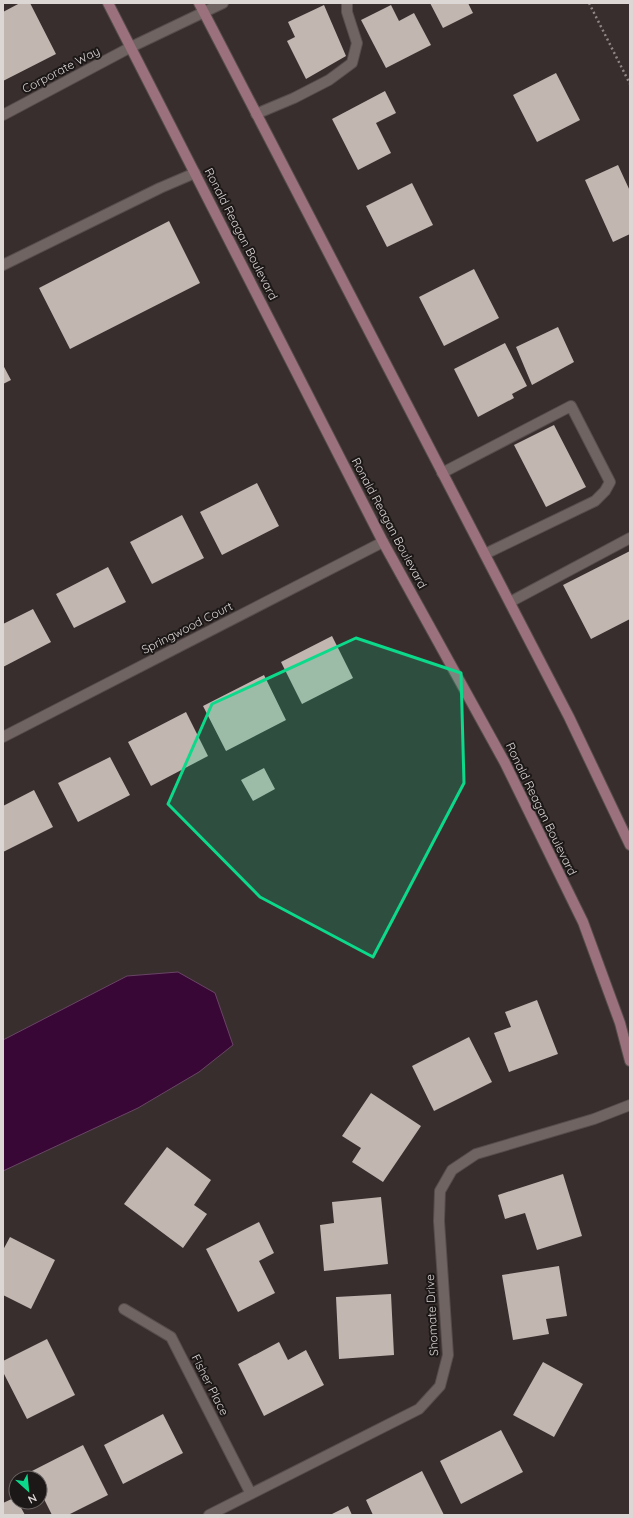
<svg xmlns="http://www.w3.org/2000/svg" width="633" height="1518" font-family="Quicksand,sans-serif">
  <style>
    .water { fill: #380735; stroke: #694565 }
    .building { fill: #c1b6b0 }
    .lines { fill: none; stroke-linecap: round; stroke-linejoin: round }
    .service-casing { stroke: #554c4b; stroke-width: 12 }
    .minor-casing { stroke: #554c4b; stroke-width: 12 }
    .secondary-casing { stroke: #554c4b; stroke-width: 12 }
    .path { stroke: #8f8786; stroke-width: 2.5; stroke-dasharray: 2 3; stroke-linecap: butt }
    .service { stroke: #706463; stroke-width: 10 }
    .minor { stroke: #706463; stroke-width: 10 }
    .secondary { stroke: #9a717c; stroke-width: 10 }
    .marked { fill: #0cd98a; fill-opacity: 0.2; stroke: #0cd98a; stroke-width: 3; stroke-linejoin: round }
    .labels { text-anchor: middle; stroke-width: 4; stroke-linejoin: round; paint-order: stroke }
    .street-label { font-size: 12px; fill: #dcd6d5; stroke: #1c1817 }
  </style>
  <rect width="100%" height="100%" fill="#382e2d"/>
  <path class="water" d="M178,972L215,993L233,1045L199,1072L138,1108L3,1171V1040L127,976Z"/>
  <path class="building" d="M20,3H30L56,54L3,81V12Z
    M430,3H468L473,13L443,28Z
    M324,5L346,56L306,79L287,41L295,37L288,22Z
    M391,5L399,21L414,13L431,45L386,68L361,20Z
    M556,73L580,120L537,142L513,95Z
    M385,91L396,113L376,123L391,153L358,170L332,119Z
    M618,165L630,191V234L613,242L585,180Z
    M412,183L433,225L387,247L366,206Z
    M169,221L200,283L70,349L39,288Z
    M474,269L499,318L444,346L419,297Z
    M558,327L574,362L532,385L516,347Z
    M505,343L527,386L512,394L514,398L478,417L454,369Z
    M3,365L11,380L3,384Z
    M554,425L586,487L546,507L514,445Z
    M257,483L279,526L222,555L200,512Z
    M182,515L204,558L152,584L130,542Z
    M630,551V619L591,639L563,585Z
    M108,567L126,602L74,628L56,594Z
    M33,609L51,642L3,667V624Z
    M332,636L353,678L302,704L281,662Z
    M264,675L286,720L226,751L203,706Z
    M186,712L208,756L151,786L128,742Z
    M110,757L130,795L78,822L58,783Z
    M264,768L275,789L253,801L241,780Z
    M34,790L53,827L3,852V806Z
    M537,1000L558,1054L509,1072L494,1033L511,1027L505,1012Z
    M469,1037L492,1082L434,1111L412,1066Z
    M371,1093L421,1126L383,1182L352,1162L361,1148L342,1136Z
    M167,1147L211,1180L194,1205L207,1214L183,1248L124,1204Z
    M563,1174L582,1236L537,1250L525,1213L505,1219L498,1195Z
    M381,1197L388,1264L324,1271L320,1225L334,1223L332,1202Z
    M259,1222L274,1253L259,1261L275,1293L238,1312L206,1249Z
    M10,1237L55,1260L31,1309L3,1295V1250Z
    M559,1266L567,1316L546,1319L549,1334L513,1340L502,1275Z
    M391,1294L394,1355L339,1359L336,1297Z
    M47,1339L75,1395L27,1419L3,1372V1361Z
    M279,1342L288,1360L306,1350L324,1385L264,1416L238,1364Z
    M543,1362L583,1384L554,1437L513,1415Z
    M163,1414L183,1453L123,1484L104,1445Z
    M501,1430L523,1472L461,1504L440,1461Z
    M83,1445L108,1495L68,1515H52L40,1491V1478H33L30,1472Z
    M422,1471L444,1515H373L366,1500Z
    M16,1497V1502H18L25,1515H3V1503Z
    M348,1506L352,1515H330Z"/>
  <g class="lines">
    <defs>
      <path id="service" d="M256,114L294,98L329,80L352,63L357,43L347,12V3
        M3,265L160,188L195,173
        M442,473L571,406L610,482L605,491L595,501L485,554
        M510,602L630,538"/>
      <path id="minor" d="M3,115L131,47L223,3
        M3,737L383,542
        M124,1309L171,1337L251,1494
        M209,1515L419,1409L440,1386L448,1355L439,1221L440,1191L452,1170L476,1154L594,1119L630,1105"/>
      <path id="secondary" d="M108,3L383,542L505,763L583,922L620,1023L630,1061
        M199,3L569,717L630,845"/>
    </defs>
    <use href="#service" class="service-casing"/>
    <use href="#minor" class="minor-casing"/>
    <use href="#secondary" class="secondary-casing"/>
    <path class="path" d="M589,3L630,84"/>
    <use href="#service" class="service"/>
    <use href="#minor" class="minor"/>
    <use href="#secondary" class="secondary"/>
  </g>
  <path class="marked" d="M356,638L461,673L464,783L373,957L260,897L168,804L212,704Z"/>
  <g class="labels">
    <g class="street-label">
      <text transform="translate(61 70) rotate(-28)" y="4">Corporate Way</text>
      <text transform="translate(241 234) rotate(63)" y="4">Ronald Reagan Boulevard</text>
      <text transform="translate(389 523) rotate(62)" y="4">Ronald Reagan Boulevard</text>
      <text transform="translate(187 628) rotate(-27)" y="4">Springwood Court</text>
      <text transform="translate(541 809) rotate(64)" y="4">Ronald Reagan Boulevard</text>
      <text transform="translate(432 1315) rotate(-93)" y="4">Shomate Drive</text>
      <text transform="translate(210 1385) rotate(63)" y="4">Fisher Place</text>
    </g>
  </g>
  <rect width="633" height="1518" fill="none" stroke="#dcd6d5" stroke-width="8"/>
  <g transform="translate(28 1490) rotate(153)"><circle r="19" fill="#1c1817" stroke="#696463"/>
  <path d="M0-3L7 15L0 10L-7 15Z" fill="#0cd98a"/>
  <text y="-6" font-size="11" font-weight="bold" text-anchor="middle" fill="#dcd6d5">N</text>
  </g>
</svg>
